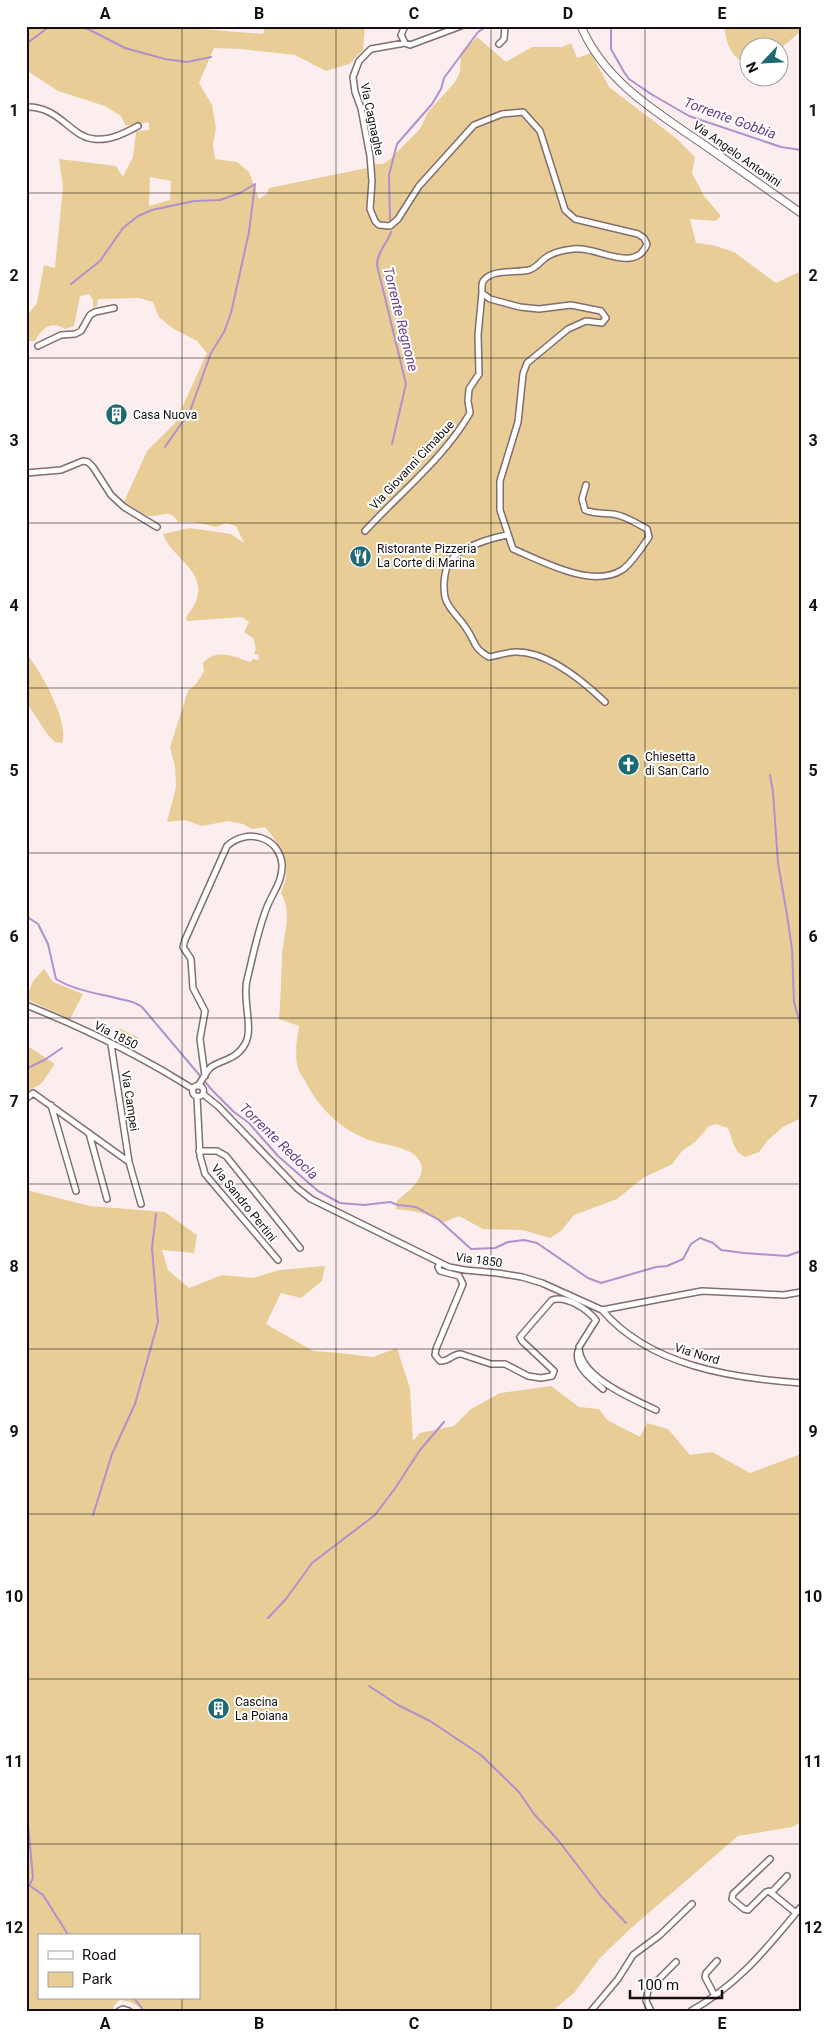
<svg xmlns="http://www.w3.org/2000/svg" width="827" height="2037" font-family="Roboto,sans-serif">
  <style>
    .green { fill: #e8cd96; fill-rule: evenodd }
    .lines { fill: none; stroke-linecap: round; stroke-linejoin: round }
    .stream { stroke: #b190cd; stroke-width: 2 }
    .minor-casing { stroke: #826e6e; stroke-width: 8 }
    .secondary-casing { stroke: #826e6e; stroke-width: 9 }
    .minor { stroke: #fff; stroke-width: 5 }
    .secondary { stroke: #fff; stroke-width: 7 }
    .grid { fill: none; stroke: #160f0f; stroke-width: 1; stroke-opacity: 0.55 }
    .labels { text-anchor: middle; stroke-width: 4; stroke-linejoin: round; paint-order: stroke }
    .street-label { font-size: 12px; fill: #160f0f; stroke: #fff }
    .poi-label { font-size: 12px; fill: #160f0f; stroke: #fff; text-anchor: start }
    .water-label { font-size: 14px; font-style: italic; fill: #693e88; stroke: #fff }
    .neatline { fill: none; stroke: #160f0f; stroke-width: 2 }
    .grid-label { font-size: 16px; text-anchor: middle; font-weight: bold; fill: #160f0f }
  </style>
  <rect width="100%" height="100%" fill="#fceeee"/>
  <path class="green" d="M26,26H166L263,34L265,26H365L363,50L349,64L326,71L295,55L241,49L214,48L199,83L212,105L216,128L213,145L215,159L237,162L249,172L259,199L267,194L269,188L367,168L375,164H382L388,161L420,129L428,112L455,82L460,72L461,53L477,37L506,62L532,47H562L571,43L577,58L591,53L609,87L677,139L695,157L692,173L704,196L721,216L716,221L690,219L696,243L712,245L734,252L776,283L801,271V1118L783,1127L768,1140L759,1152L745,1157C733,1151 733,1140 728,1128L716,1124L709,1126L695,1142L682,1151L672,1164L643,1178L617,1199L574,1215L561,1231L550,1238L523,1230L483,1229L459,1216L442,1223C427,1212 414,1211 396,1209L397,1201C407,1192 428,1178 420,1162C413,1147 389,1146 376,1142C344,1133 320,1110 305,1081C302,1076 298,1070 297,1064C295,1051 297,1039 299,1026L279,1019C281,999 281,978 282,957C283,935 293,914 281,893C282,888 285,883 286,878C289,861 276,839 265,827L252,829L243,824L228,821L202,826L185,820L167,822L176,787L175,766L170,747L188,691L197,683L204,671L203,663C216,648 234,656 250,662L253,659L258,660L259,655L254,654L256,648L253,638L244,632L249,622L242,617L187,621L186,618C189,612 194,607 196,601C208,571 171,558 163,534L190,528L231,534L244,543L236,526L226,523L216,527L194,522H178C170,508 161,517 149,516C141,514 131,506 124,502L147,451L175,423L207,353L197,341L172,328L159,317L153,302L139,298L98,299L97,306L93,308V300L89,294L80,296L74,326L65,329C51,320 42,328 35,341H26V317L37,303L44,265L55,268L63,187L59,159L116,166L123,177L133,157L136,131L149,130V122L126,126L121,116L105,106L58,91L26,70ZM150,177L171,181L170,200L149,206Z
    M724,26H801V31L780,49V48H750L749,67C730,54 728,49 724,26Z
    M26,653C40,670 70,722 62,743L55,742L48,735L26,702Z
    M44,969L53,982L83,994L70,1019L26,999L33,981Z
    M119,1028L139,1038L135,1047L114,1036Z
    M26,1045L55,1064L41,1084L26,1092Z
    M26,1190L90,1206L165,1212L197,1235L194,1253L162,1250L168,1270L189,1288L222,1275L253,1278L280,1270L325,1266L322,1281L301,1298L281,1293L266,1324L313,1351L340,1353L373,1357L397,1348L410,1389L413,1441L420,1433L454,1426L471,1409L500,1393L551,1386L579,1407L599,1409L607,1420L640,1437L647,1423L668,1429L690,1455L712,1452L750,1473L801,1454V1822L792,1827L738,1836L630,1929L600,1958L574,1993L552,2011H145L131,2002L120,2000L114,2005L113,2011H26ZM39,1936H199V1998H39Z"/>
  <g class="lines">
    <path class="stream" d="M77,26L88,29L125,48L165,59L187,62L211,57
      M611,26V49L624,72L629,79L651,94L689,116L781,147L801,150
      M26,44L50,26
      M390,220L389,175L397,144L432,104L441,89L444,78L478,32L487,26
      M391,232C387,244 377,252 377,265L406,384L392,444
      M71,284L100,261L123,228L138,216L152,210L194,201L220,200L240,193L255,184
      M165,447L190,411L211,353L224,332L231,313L249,232L255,184
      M770,775L773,792L778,863L787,915L792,949L794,1002L801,1027
      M26,916L38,924L48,944L56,979C74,990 95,993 116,998C126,1001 133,1000 142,1007L212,1090L234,1112L249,1123L278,1156L318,1191L340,1203L364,1205L390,1202L398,1205L416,1207L439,1220L471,1249L495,1248L508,1242L524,1240L537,1243L588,1278L601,1283L656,1267L667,1266L683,1259L691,1244L700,1238L713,1243L721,1250L744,1253L787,1256L801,1251
      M26,1069L46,1059L62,1048
      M93,1515L112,1454L135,1404L158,1322L152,1248L156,1214
      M268,1618L286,1599L312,1563L375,1515L396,1487L420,1450L444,1422
      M369,1686L398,1705L430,1721L481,1755L519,1792L534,1814L558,1840L601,1896L626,1923
      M26,1803L33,1878L30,1884
      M26,1883L43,1895L69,1936
      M134,1998L144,2011"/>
    <defs>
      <path id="minor" d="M405,26L401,35L405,43L410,45L461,26
        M405,43L371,49L359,61L353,77L355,92L361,108L370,156L372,181L370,209L375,221L379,225L390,226L398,219L419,186L474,125L502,114L523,112L540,131L565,210L575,219L638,234L644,238L647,244C644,252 639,257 630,258C611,260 593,247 573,249C564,250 551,253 544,259C539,263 536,268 529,270C517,273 495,269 485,279C481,282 482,288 482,293L490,299L520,307L539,309L571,305L601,311L606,318L602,323L586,321L568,329L527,363L523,374L518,422L500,481V510L513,549C542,561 592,589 622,570C631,564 643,546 649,537L647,529C636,523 626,516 613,514C603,513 594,514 585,510L582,499L586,485
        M499,44L504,39L505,26
        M26,107C60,106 70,137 94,139C110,141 125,133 138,126
        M38,346L61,335L75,334L81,331L90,315L95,312L114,308
        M26,473L61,470L83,461L88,462L93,467L111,495L124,507L157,527
        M365,531C400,493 444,458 470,413L468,401L469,389L479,374L478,335L482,293
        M507,535C491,538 457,548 449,563C444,571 443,587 445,597C447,608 460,618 466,628C476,642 472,647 489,657C497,656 507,652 515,652C548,651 583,681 605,702
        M26,1005C84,1028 141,1056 193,1089
        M192.5 1091a5.5 5.5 0 1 1 11 0a5.5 5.5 0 1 1-11 0Z
        M198,1086C202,1080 206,1072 211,1067C224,1059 237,1059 245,1044C254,1029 242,999 247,980C253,956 258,929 267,907C273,892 283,881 282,864C279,836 246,828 227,846L185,940L183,947L191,959L193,988L205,1011L200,1039L205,1076
        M203,1094L218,1106L297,1188L311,1199L449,1267L465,1270L497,1273L522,1277L542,1283L602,1310L702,1291L784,1295L801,1292
        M197,1097L200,1156L205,1174L278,1260
        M26,1099L33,1093L129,1162L111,1044
        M51,1105L76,1191
        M89,1133L107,1199
        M199,1151H217L226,1156L300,1248
        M129,1162L141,1204
        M440,1263L438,1267L440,1271L459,1276L463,1284L436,1349L435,1355L440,1361C449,1362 453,1353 461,1354L491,1364H505L528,1376L541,1378L552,1376L554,1371L522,1341L520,1337L552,1300C566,1295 587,1309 596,1320L579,1347C579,1377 633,1399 656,1410
        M602,1310C650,1366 731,1378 801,1383
        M578,1351C574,1367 592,1379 603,1389
        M770,1859L733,1894L732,1899L744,1909L748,1910L766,1892L769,1891L796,1913
        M771,1893L787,1876
        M715,1996L705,1977L706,1973L717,1961
        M119,2011L123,2009L129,2011
        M591,2011L618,1979L633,1955L660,1935L692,1904
        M651,2011L646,2001L648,1990L676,1962
        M691,2011C740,1983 766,1949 801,1907"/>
      <path id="secondary" d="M581,26C604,81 656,112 703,144C736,167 768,190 801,213"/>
    </defs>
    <use href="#minor" class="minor-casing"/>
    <use href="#secondary" class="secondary-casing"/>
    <use href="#minor" class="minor"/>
    <use href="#secondary" class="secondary"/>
  </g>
  <path class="grid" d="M182,26V1936M336,26V2011M491,26V2011M645,26V2011M26,193H801M26,358H801M26,523H801M26,688H801M26,853H801M26,1018H801M26,1184H801M26,1349H801M26,1514H801M26,1679H801M26,1844H801M182,1998V2011"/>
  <defs>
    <symbol id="building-disc" viewBox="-11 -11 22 22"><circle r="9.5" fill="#1e6972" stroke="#fff"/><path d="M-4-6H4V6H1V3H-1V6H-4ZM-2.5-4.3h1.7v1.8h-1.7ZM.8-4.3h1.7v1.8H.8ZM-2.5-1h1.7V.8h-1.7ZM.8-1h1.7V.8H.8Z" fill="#fff"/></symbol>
    <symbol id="restaurant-disc" viewBox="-11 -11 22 22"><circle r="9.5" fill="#1e6972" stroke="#fff"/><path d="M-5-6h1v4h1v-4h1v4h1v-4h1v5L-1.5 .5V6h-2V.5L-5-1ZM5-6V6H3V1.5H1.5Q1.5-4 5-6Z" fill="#fff"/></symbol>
    <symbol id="church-disc" viewBox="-11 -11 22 22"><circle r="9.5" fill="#1e6972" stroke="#fff"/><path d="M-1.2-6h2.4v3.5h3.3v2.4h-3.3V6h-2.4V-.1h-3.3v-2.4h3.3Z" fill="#fff"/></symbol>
  </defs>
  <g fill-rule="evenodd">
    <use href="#building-disc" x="104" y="402" width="25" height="25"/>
    <use href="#restaurant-disc" x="348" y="544" width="25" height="25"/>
    <use href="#church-disc" x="616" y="752" width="25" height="25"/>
    <use href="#building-disc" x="206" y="1696" width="25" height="25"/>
  </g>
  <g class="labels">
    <g class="street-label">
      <text transform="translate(372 119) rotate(78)" y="4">Via Cagnaghe</text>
      <text transform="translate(737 154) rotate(35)" y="4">Via Angelo Antonini</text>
      <text transform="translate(412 465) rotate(-47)" y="4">Via Giovanni Cimabue</text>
      <text transform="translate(116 1035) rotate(27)" y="4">Via 1850</text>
      <text transform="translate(130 1101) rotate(81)" y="4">Via Campei</text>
      <text transform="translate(244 1203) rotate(51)" y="4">Via Sandro Pertini</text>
      <text transform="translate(479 1260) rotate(8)" y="4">Via 1850</text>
      <text transform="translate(697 1354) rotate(17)" y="4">Via Nord</text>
    </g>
    <g class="poi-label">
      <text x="133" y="419">Casa Nuova</text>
      <text x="377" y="553">Ristorante Pizzeria<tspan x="377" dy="14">La Corte di Marina</tspan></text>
      <text x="645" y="761">Chiesetta<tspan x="645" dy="14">di San Carlo</tspan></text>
      <text x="235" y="1706">Cascina<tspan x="235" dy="14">La Poiana</tspan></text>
    </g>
    <g class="water-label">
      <text transform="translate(730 118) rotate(20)" y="5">Torrente Gobbia</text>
      <text transform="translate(401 319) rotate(76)" y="5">Torrente Regnone</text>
      <text transform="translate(279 1141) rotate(44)" y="5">Torrente Redocla</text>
    </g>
  </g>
  <rect width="827" height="2037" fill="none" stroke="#ffffff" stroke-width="55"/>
  <rect x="38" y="1934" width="162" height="65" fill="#ffffff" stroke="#a29f9f"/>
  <rect x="48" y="1951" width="25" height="8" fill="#ffffff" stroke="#a29f9f"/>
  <text x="82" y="1960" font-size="15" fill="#160f0f">Road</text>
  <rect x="48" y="1972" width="25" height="15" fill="#e8cd96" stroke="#a29f9f"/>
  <text x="82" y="1984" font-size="15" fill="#160f0f">Park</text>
  <g transform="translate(764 62) rotate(245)"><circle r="24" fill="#ffffff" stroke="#a29f9f"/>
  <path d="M0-4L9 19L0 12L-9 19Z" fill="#1e6972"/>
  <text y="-8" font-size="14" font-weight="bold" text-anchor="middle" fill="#160f0f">N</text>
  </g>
  <path d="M630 1990v8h92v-8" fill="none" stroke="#160f0f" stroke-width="2.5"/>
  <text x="637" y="1990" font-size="15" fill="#160f0f" stroke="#ffffff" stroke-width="4" paint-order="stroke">100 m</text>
  <rect x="28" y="28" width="772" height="1982" class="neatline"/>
  <g class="grid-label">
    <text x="105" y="19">A</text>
    <text x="259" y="19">B</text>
    <text x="414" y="19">C</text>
    <text x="568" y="19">D</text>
    <text x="722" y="19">E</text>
    <text x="14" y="116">1</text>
    <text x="813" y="116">1</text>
    <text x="14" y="281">2</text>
    <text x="813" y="281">2</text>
    <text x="14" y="446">3</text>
    <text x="813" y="446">3</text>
    <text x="14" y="611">4</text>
    <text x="813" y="611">4</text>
    <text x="14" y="776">5</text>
    <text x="813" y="776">5</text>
    <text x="14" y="942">6</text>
    <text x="813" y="942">6</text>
    <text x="14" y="1107">7</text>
    <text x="813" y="1107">7</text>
    <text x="14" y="1272">8</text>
    <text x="813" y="1272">8</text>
    <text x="14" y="1437">9</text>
    <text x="813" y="1437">9</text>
    <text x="14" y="1602">10</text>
    <text x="813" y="1602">10</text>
    <text x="14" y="1767">11</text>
    <text x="813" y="1767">11</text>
    <text x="14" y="1933">12</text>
    <text x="813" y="1933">12</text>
    <text x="105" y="2029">A</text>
    <text x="259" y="2029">B</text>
    <text x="414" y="2029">C</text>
    <text x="568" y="2029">D</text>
    <text x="722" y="2029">E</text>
  </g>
</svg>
